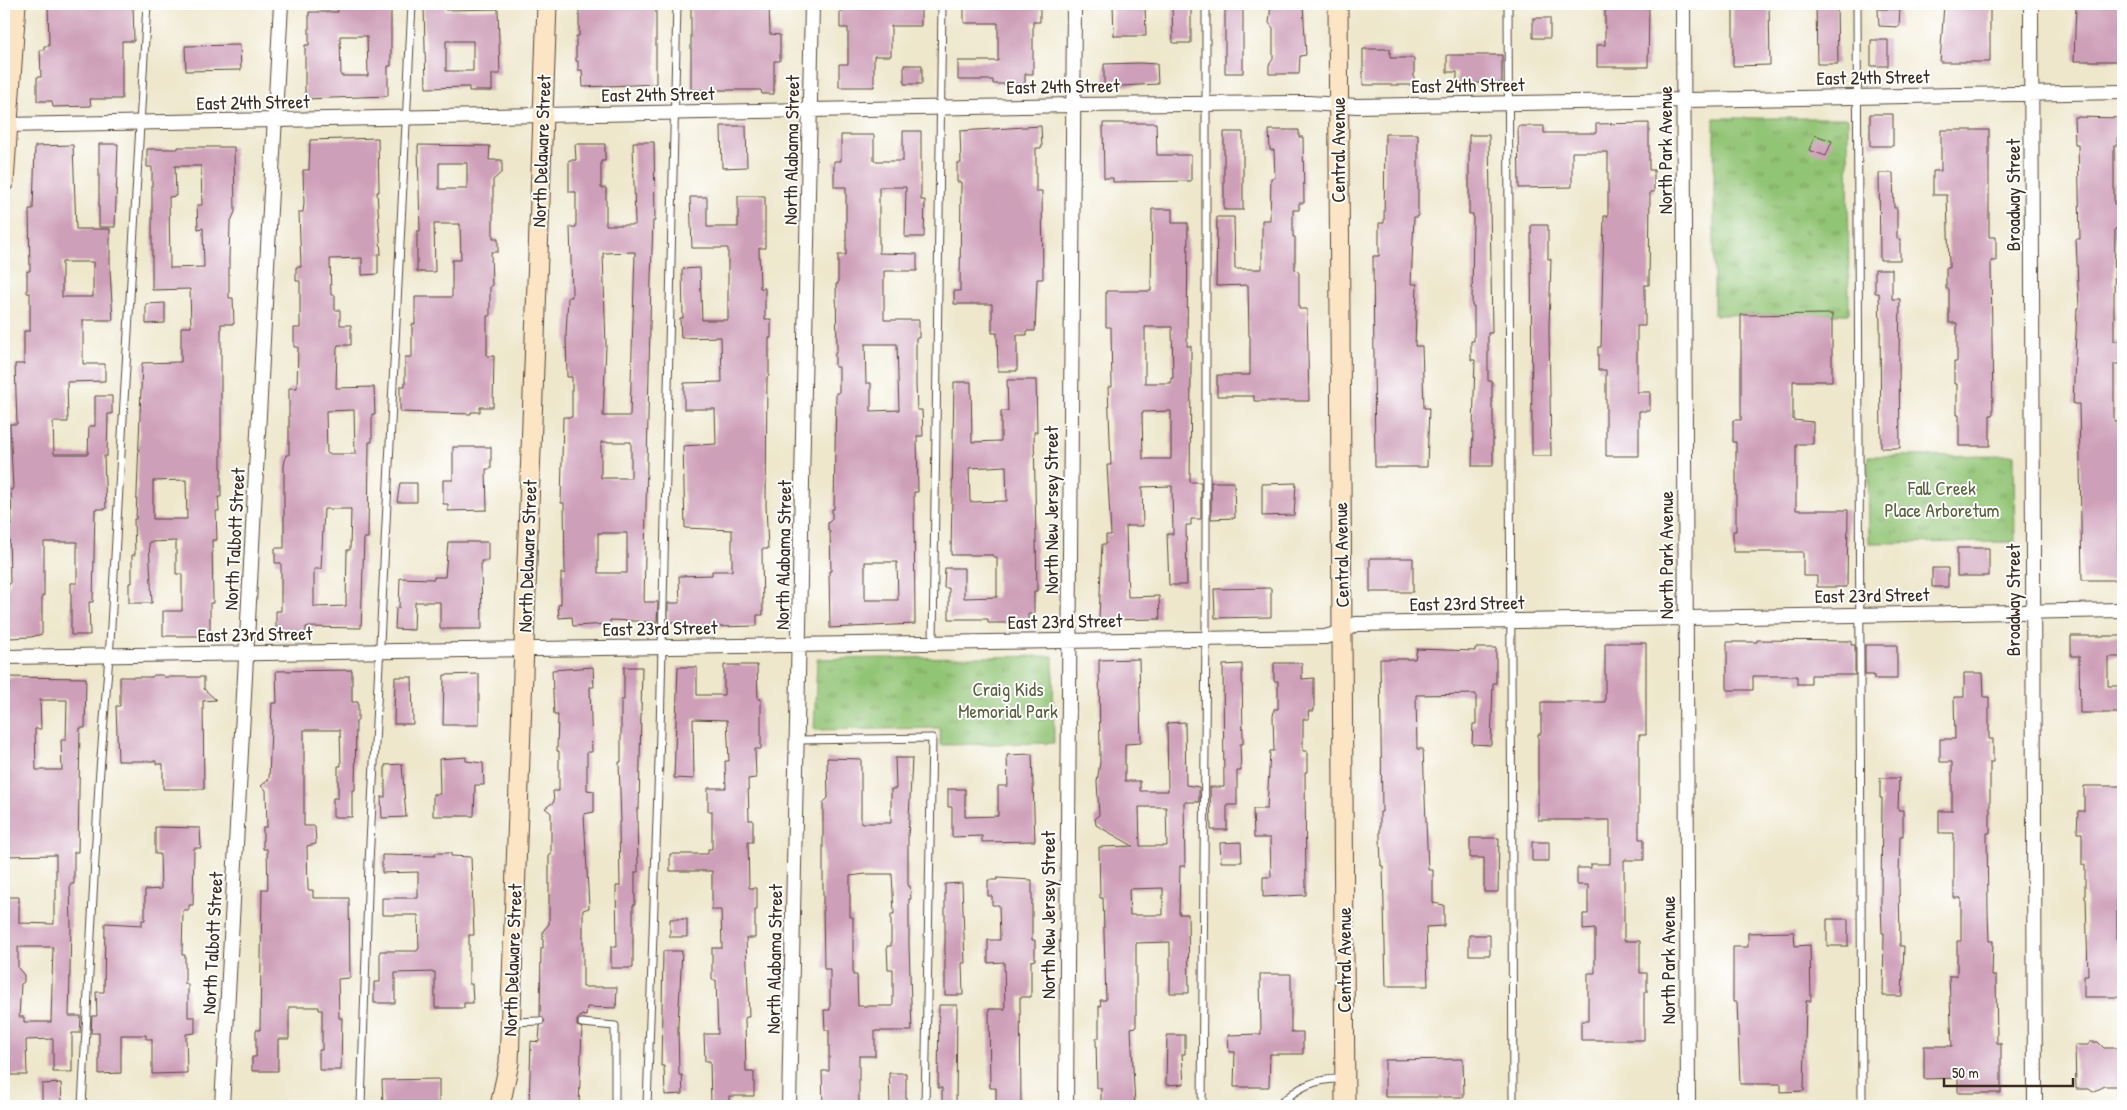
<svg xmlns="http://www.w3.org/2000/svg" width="2127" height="1110" font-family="'Patrick Hand',sans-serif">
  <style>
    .park { fill: url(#park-tufts); stroke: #667749 }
    .building { fill: #ce9fb8; fill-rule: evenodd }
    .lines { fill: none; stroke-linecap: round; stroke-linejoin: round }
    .lane-casing { stroke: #564638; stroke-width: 9 }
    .street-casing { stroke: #564638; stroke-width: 16 }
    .secondary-casing { stroke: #564638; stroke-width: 21 }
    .lane { stroke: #fff; stroke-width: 7 }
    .street { stroke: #fff; stroke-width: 14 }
    .secondary { stroke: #fce5c4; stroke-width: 19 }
    .labels { text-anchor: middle; stroke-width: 4; stroke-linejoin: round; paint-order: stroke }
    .street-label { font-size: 19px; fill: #3b2a1e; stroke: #fff }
    .park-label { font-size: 19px; fill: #59603c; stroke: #fff }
  </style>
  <defs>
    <pattern id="park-tufts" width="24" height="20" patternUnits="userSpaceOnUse" patternTransform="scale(1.25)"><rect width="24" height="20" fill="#92c474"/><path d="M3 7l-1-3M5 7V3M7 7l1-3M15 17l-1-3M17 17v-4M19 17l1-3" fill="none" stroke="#789f5f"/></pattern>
  </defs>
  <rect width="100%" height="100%" fill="#fff"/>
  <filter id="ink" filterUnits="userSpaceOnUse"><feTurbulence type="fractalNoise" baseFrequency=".02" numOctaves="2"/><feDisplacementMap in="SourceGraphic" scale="10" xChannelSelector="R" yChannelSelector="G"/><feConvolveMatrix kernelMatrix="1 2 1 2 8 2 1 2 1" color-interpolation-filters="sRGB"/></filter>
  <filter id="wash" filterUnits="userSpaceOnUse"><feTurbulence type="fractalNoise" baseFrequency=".0096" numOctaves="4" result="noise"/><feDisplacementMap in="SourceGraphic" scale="20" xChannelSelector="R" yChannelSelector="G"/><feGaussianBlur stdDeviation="1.12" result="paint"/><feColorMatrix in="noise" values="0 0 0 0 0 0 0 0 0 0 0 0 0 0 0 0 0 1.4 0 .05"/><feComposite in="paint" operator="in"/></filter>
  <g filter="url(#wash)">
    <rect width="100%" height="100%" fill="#eee7cc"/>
    <path class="park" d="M1714,118H1848L1849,314L1714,315Z
      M2014,455L2015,542L1869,543L1868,456Z
      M1053,656L1054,743L940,745V728L814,730L817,659Z"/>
    <g id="blocks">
      <path class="building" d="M48,4H133L134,41H122V99H90L91,106L53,107L52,101H37V77H41L40,50H44V46H49Z
        M337,4H391V66H388V96L305,99V45H309V12H338ZM340,36H367L368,76H341Z
        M636,4H656V84L583,87L582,70H578V61H576V36H579V5Z
        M691,4H769L770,34L780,35V61H774V94H762L761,90H691Z
        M843,4H921V26H891V56H874V87H839V64H848V28H840V11H843Z
        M964,4H1040V22H1033V74H1025V84H993V80H958V61H998V23H964Z
        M1113,4H1145L1146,36H1114Z
        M1225,4H1243V73H1225Z
        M1271,4H1303L1306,55L1300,56L1299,74H1269V65L1273,59V28L1269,23Z
        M1733,4H1769L1770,65L1733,66Z
        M1816,4H1837L1838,64H1817Z
        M1944,4H1990V62H1940Z
        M2076,4H2123V61H2074Z
        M1172,5H1191V43H1173Z
        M445,6V10L498,9L500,74H492V91H469V87L426,88L424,7ZM446,41H473V71H446Z
        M1605,8H1649L1648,67H1597V45H1605Z
        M1878,9H1900L1899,27L1879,26Z
        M1533,18H1550V38H1533Z
        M1871,40H1888V66H1871Z
        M240,45L241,70L186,71L185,46Z
        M1363,49H1390V58H1414V85H1363Z
        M1447,55H1502V83H1457V72H1447Z
        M1139,63L1157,64L1158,84L1104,87V64Z
        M904,65H922V84H904Z
        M1870,114H1893V146H1870Z
        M2074,117L2123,118V138H2117L2118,145H2114V204H2123V229H2115L2114,299V341H2121V364H2114V421H2119V453H2123V514H2118V558H2123V580H2082L2079,404H2073L2077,308H2079L2076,239H2080L2078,144H2075Z
        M1103,123H1156L1157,155H1191V181L1113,182V178H1104Z
        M1649,123V170H1654V192H1650L1649,285H1645V326H1637V392H1650V411H1639V456H1606V370H1598V347H1601L1604,216H1608V152H1572V187L1519,188L1518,126H1544V133H1596V124Z
        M721,126H746L747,167L722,168Z
        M1041,126L1042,148H1036V191H1042L1043,279H1037L1035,331H1027V335H1017V371H998L997,333H992V304H954V291H960L961,182H957V163H961L960,131Z
        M1269,130H1299V137H1303L1304,203H1299V210H1293V237H1295V269L1299,273V309H1307L1309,401H1254V396H1217V375H1250V336H1249L1248,285L1216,286L1217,217H1234L1235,269H1262V220H1270L1271,178H1275L1274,150H1270Z
        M1941,130H1989V237H1996V261H1991L1993,415H1990V446H1959V415H1957V384H1954V362H1957V323H1949V289H1946V268H1949L1947,195H1933V171H1941Z
        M903,131H921V200H925L924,237H905L906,187H879V253L917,254V271H884V320H919V338H916V385L917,410H922L923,436H917L918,492H914L915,624L830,628L829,571H831L830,532L828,530V523L832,519V509H834L836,393H839V367H835V352H837L836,284H838V255H846V187H834V161H841V135H874V161H903ZM865,344H897L899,410L871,411V383H866ZM865,562H897L898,600H865Z
        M1224,132H1243V210H1224Z
        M1385,134H1418V217H1414L1411,284H1417L1415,346H1422L1424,408H1429L1427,467H1375L1373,256H1379V223H1384Z
        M1469,135H1489L1492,333H1488V381H1492V409H1493V466H1472L1475,360H1471V341H1474V306H1472L1473,214H1469Z
        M1815,135L1832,141L1826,156L1809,150Z
        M378,138L379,192H377L381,254H378V274L362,275V258L330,259L331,295H335V310H340V325H351V345H338L337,348L336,388L374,387L375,414H372V442H369L368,538H364L361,628L306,627V635H284V633H278V630H276V611H281V563H275V548H284V466L286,455H289V388H297L298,347H294V328H300V281H296V267H301L299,212H303L304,204L303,170H309L310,140ZM354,410L355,454H327L326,411ZM324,509H351L350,550H347L346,606L314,607V569H321Z
        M633,142H654L655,221H653L651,279L644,602H658L657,622L610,620V624L573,626L572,617L559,618L558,605L561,604V573H565L564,503H561L563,417H572V377H567L566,334L568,297H572V293L570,227H576V192H569V160H576L575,144H605V161H601V188H606V225H635ZM635,252L630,416H603L606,346L603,253ZM601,442H631V478H601ZM598,533H627V573H598Z
        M99,144H118L115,227H99Z
        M73,145L76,229H110V270L113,320H83V364H105V381L67,382L68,422H53L54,454H88L89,426H95V396H112V414H108L107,456H104L106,509H95L93,602H89L90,635H71V583H77V542H44V596H42V634L31,637L10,638L9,629H5V589H8V584H10L9,525H12L11,489H13L10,424H17L15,364H24V331H30V293H27V271H30L29,209H33L35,146ZM62,262H93V297H62Z
        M418,145L490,146L489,160H502V172L493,180V238H498V252H491L492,286H490V316H487V356H494L493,407H480V412H471V414L400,412V386H405V357H412V324H415V297H452V260H461L460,224H434L435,272H417V231H420ZM439,163H467V189H439Z
        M178,147H234L235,212L230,223L229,259V298H233L234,324H221V497H218L219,511H216L217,540H212L213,603H210V636H163V611H182V574H176V541L149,542L152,603H129V583H132V555H135L134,519H136L142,363L181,362V327H191L190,289L152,290V167H147V149H178ZM175,166H201L202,205H197L198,229L203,228L204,267L170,268L169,197L176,196ZM186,480L187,519H153V481Z
        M1879,173H1893L1894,208H1897V239H1900V260H1880Z
        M738,196H765V248H759L760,288H765V319H771V338H769V376L767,377L766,505L768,549H762L763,615H757V626L675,628L674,622H668V603H680L679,576L712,575V571H732V530L685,528L683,446L716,444L715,409H684V383L722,382L721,337L681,338L680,318H683L682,269L700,268L702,320H728V248H692L690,197H707V227H738Z
        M1152,209H1172V223H1188L1187,346H1191V373L1190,482H1201V519H1191V525H1186L1187,585H1169L1167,534H1173L1172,486L1142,487L1143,526H1126L1128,597L1159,596L1160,619L1099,620L1102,544H1106V535H1111L1107,465H1111L1108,387H1112L1111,327H1106V291H1151ZM1145,327H1172L1173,378H1171V383H1145ZM1171,411V459H1143L1142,412Z
        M1531,225H1548V259H1551L1549,328L1551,456H1532Z
        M1875,269H1892V299H1900L1899,356L1900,448H1881L1880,325L1879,293H1875Z
        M165,303V323L146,324V304Z
        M1832,314V381H1793V420L1813,422V444H1796V510H1848L1847,587H1817V576H1803V552H1733V531H1736V442H1733V420H1741V315Z
        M1007,380H1036L1037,432H1034L1037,591H1034V614H1028V623H988V619H949V588H944L945,568H964V598L997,597V557H993V555H951L954,382H971L972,442L1001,441V411H1008ZM1006,466L1007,501L970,502L969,468Z
        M453,447H491V469H486L487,510L448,511V504H443V480H453Z
        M1211,482H1234L1235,518L1211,519Z
        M400,483H417V502H397Z
        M1296,483L1294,515L1262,516V484Z
        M448,542H488V561H481L482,629H440V602H415L414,630L395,629L396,608H399L400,578L434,579V577H445Z
        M1957,548H1989V576H1957Z
        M1370,558H1413V592H1370Z
        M1932,568H1948V587H1932Z
        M1271,588V617L1215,618L1214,589Z
        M2071,636H2123V657H2108V686H2123V713H2080L2079,656H2071Z
        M1757,640L1851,641V645H1855V675H1811V684H1797V676H1753V690H1727V642H1757Z
        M1605,643H1646V735H1639V839H1644V860H1624V941H1640V973H1647V992H1644V1040H1581V1021H1588V973H1595V929L1583,930V914H1588V885H1577V868H1591V864H1610V820H1538V734H1541V702H1605Z
        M1865,645H1897V679H1874V675H1865Z
        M1475,648H1496V683H1493L1491,745L1472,744L1473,724H1476V694L1416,695L1417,749H1423L1428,870H1433V903L1444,905V926L1426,927L1428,986H1386L1383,866H1381L1380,836V812H1382L1380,659H1415L1417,649L1475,651Z
        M1139,659L1141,743L1125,744V781H1140V791H1168L1167,723L1185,722L1186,785L1199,787V802H1184L1185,866H1180L1179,914H1188L1189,993H1170V942L1136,943V1027L1131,1028L1135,1106H1101V1088H1097L1096,1038H1099V1006H1101L1100,1000H1106L1103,898H1100L1099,847L1133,846L1096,825L1095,818L1099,815L1097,782L1100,762L1099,660ZM1139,807H1166L1167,846H1140ZM1163,888V915H1130L1129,889Z
        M1274,663H1302V679L1314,678V711H1308L1309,719H1303V751H1307V772H1305L1306,895L1263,897V877H1271L1270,838H1254L1253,809H1267L1270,751H1274L1273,717L1274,709H1278V681H1274Z
        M1242,664L1243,744H1240L1241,771H1237V805H1227V830H1211L1210,787H1224L1223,665Z
        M724,665H757L758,699H761V749H755L756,778L748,779L749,820H753V842H748L749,888H757V910H755V938H746L749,1017H746L745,1019L746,1072H754V1096H729V1106H711L710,1061H705L704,1034H718L716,980H712V948H722L721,910H712V871H670V854H708V849H712V811H708V788H726L725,761H729L727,720L693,719L694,779L674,778L678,667H697V695H724Z
        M593,667L594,687H590L592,752H587V790L594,791V812L584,814L589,908L583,910V987H617L616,1008L587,1007L586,1016L582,1015L577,1020V1026L582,1028L579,1106H529L531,1041L539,1042L540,1026L545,1021L540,1016L541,948H543V931L549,924V854H551V813L545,808L554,802L553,791H559V751H557L558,715H554L552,670Z
        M624,667H642L639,809H637L638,872H635V905H633V968H611V947H617L616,886H620L619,822H621L619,762H621V700H624Z
        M352,670V702H358V721H356L355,790H352V817H333V798H338V766H341L340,730H304V826H315L316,844L307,846L308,890H313V898H349L350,978L338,979L339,1018H342L341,1070H319V1050H322V1010H319V1007H289V1039H278V1071H252V1057H256V1030H260L262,889H268L267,849H263V827H267L266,790L261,786L269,779L272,703H277L276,671Z
        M1964,673H1983L1984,697H1989V739H1993V762H1990V833H1987L1988,912L1989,941H1993L1992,976H1996L1997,1043H2001V1093H1958V1078L1924,1079V1046H1952L1949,976H1957V941H1961V898H1954V833H1939V811H1952V762H1940V739H1955L1954,697H1964Z
        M479,674V725H443L444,675Z
        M154,675H162L164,677H204V689L216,700L203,701L204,789H163V764H156V761H118L116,706H120V677H152Z
        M4,677L86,678L85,728H80L78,852H74V884H70L71,926L69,1016H81L80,1033H72V1072H53V1039L26,1040L27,1075H4V897H19V923L54,924V900H56V855L4,856ZM40,700H67L66,740H61L62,770H36L35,729H41ZM18,947H53L51,1022H24V1017H19L21,984L24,982V975L18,968Z
        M395,677H412L413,724H394Z
        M1032,754L1035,841L982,842V836L952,837V807H948V789H965V817L998,816V786H1008L1007,755Z
        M466,757V761L483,763L484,785H475L474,816H433V794H440L439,759Z
        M827,758L861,759V823H891V789H896L895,758H912L908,839V886H910L911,899H909V945L912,1031H875V1056H859V1106H823L822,1071H829V1030H825L824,1010H830V969H824L823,904V803L828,798ZM866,874H892L894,914H891V946H887L888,969H893V1006H858L857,975H853V917H850V876Z
        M402,764L406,817L382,818L381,797H385V765Z
        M1880,778H1899L1898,810H1903V836H1900L1899,877L1900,946H1904L1902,996H1883L1884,933H1882L1881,903L1882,798H1880Z
        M2084,786H2123V865H2117V944H2123V997H2084V975H2088L2086,898H2085V865H2082V833H2077L2078,811H2084Z
        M155,827L200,828L201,848H194L193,905H189V910H183L182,955H185V984H188V1017H195V1033L186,1034L187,1073L152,1074V1039H146V1035H121V1073L99,1074V1033H91L92,1016H97L96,992H104L105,923L142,925V920H145V890L161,889L160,854H155Z
        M1470,838H1499L1498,892H1484V858H1470Z
        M1241,842L1242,862H1221L1220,843Z
        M1532,842H1549V861H1532Z
        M435,853H451V856L471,857L474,935H469V984H472L473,1003H464V1008H435V972L395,973V1003H374V982H380V951H417L419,948L418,915H382V898H418V872L382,873V855L435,856Z
        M997,878L1032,880V940H1035V960L1031,961V997H1020L1021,1106H996V1088H990L989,1009H1005L1004,962L988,963V940H1000L999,905H992V896H988V880H997Z
        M962,883L965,963H962L963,995H945V884Z
        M670,919H687V937H670Z
        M1827,919H1848V946H1827Z
        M1794,932L1795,946L1810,945L1811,1001H1806L1804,1091L1781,1092V1084H1740L1737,1002H1733V947H1748V933Z
        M1469,935H1490V955H1469Z
        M663,951H682L678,1025L679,1075H682L683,1094L665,1095L664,1066H661Z
        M1260,974H1291V1032H1303V1054H1270L1269,1087H1234L1235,1052H1229L1228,1035L1261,1034Z
        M939,1005H957L956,1106H942V1088H938Z
        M1167,1035H1185V1054H1182L1184,1084L1166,1085Z
        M2090,1042H2098L2104,1048H2123V1086H2105L2093,1092L2089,1089H2076L2075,1045H2088Z
        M1463,1059L1464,1097H1385V1060Z
        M889,1073H906V1106H890Z
        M439,1079V1104H431V1106H383L382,1080Z
        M61,1083L62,1105H42V1084Z"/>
    </g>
  </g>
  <g filter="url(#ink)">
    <use href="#blocks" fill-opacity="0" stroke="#564638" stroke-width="1"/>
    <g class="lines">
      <defs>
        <path id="lane" d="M1508,4L1513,1106
          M1857,4L1862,1106
          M933,642L942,4
          M798,740L932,738L925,1106
          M510,1022L540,1021
          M582,1023L615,1026V1106
          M82,1106L99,783L110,643L147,4
          M361,1106L369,863L412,4
          M647,1106L660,732L677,4
          M1202,1106L1206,625V4
          M1278,1106C1298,1086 1317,1078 1344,1079"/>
        <path id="street" d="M1683,4L1688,1106
          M2031,4L2035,1106
          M4,125L1073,105L1308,103L1357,106L2123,92
          M4,657L1325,637L1339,633L1356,624L2123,610
          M222,1106L281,4
          M789,1106L812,4
          M1066,1106L1074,4"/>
        <path id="secondary" d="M1338,4L1345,1106
          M4,182L16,4
          M500,1106L509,1063L547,4"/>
      </defs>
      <use href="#lane" class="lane-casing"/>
      <use href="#street" class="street-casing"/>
      <use href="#secondary" class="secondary-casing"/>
      <use href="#lane" class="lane"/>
      <use href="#street" class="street"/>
      <use href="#secondary" class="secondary"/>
    </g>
  </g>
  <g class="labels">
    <g class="street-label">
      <text transform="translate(1873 77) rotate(-1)" y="7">East 24th Street</text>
      <text transform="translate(1468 85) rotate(-1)" y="7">East 24th Street</text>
      <text transform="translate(1063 86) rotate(-1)" y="7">East 24th Street</text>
      <text transform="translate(658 94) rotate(-1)" y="7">East 24th Street</text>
      <text transform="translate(253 102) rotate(-1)" y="7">East 24th Street</text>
      <text transform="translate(791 150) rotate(-89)" y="7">North Alabama Street</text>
      <text transform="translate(1338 150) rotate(-90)" y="7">Central Avenue</text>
      <text transform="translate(1665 150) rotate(-90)" y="7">North Park Avenue</text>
      <text transform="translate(541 151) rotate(-88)" y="7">North Delaware Street</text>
      <text transform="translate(2013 195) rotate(-90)" y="7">Broadway Street</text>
      <text transform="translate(1051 510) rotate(-90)" y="7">North New Jersey Street</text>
      <text transform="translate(234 539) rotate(-87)" y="7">North Talbott Street</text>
      <text transform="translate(783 555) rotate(-89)" y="7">North Alabama Street</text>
      <text transform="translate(1341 555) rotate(-91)" y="7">Central Avenue</text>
      <text transform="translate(1666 555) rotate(-90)" y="7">North Park Avenue</text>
      <text transform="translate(527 556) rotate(-88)" y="7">North Delaware Street</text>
      <text transform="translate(1872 595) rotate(-1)" y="7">East 23rd Street</text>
      <text transform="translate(2013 600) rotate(-90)" y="7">Broadway Street</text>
      <text transform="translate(1467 603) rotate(-1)" y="7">East 23rd Street</text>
      <text transform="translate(1065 621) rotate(-1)" y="7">East 23rd Street</text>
      <text transform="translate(660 628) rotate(-1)" y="7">East 23rd Street</text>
      <text transform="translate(255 634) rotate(-1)" y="7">East 23rd Street</text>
      <text transform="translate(1048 915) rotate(-90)" y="7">North New Jersey Street</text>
      <text transform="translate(212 943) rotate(-87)" y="7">North Talbott Street</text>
      <text transform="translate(774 959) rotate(-89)" y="7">North Alabama Street</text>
      <text transform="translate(512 960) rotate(-88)" y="7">North Delaware Street</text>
      <text transform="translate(1344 960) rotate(-90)" y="7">Central Avenue</text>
      <text transform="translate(1668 960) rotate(-90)" y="7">North Park Avenue</text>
    </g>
    <g class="park-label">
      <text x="1942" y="495">Fall Creek<tspan x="1942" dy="22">Place Arboretum</tspan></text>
      <text x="1008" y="696">Craig Kids<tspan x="1008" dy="22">Memorial Park</tspan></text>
    </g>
  </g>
  <rect width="2127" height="1110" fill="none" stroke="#fff" stroke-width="20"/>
  <path d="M1944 1078v8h129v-8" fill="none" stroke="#3b2a1e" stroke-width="2.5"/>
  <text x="1952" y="1078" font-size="15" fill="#3b2a1e" stroke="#ffffff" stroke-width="4" paint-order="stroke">50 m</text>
</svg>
